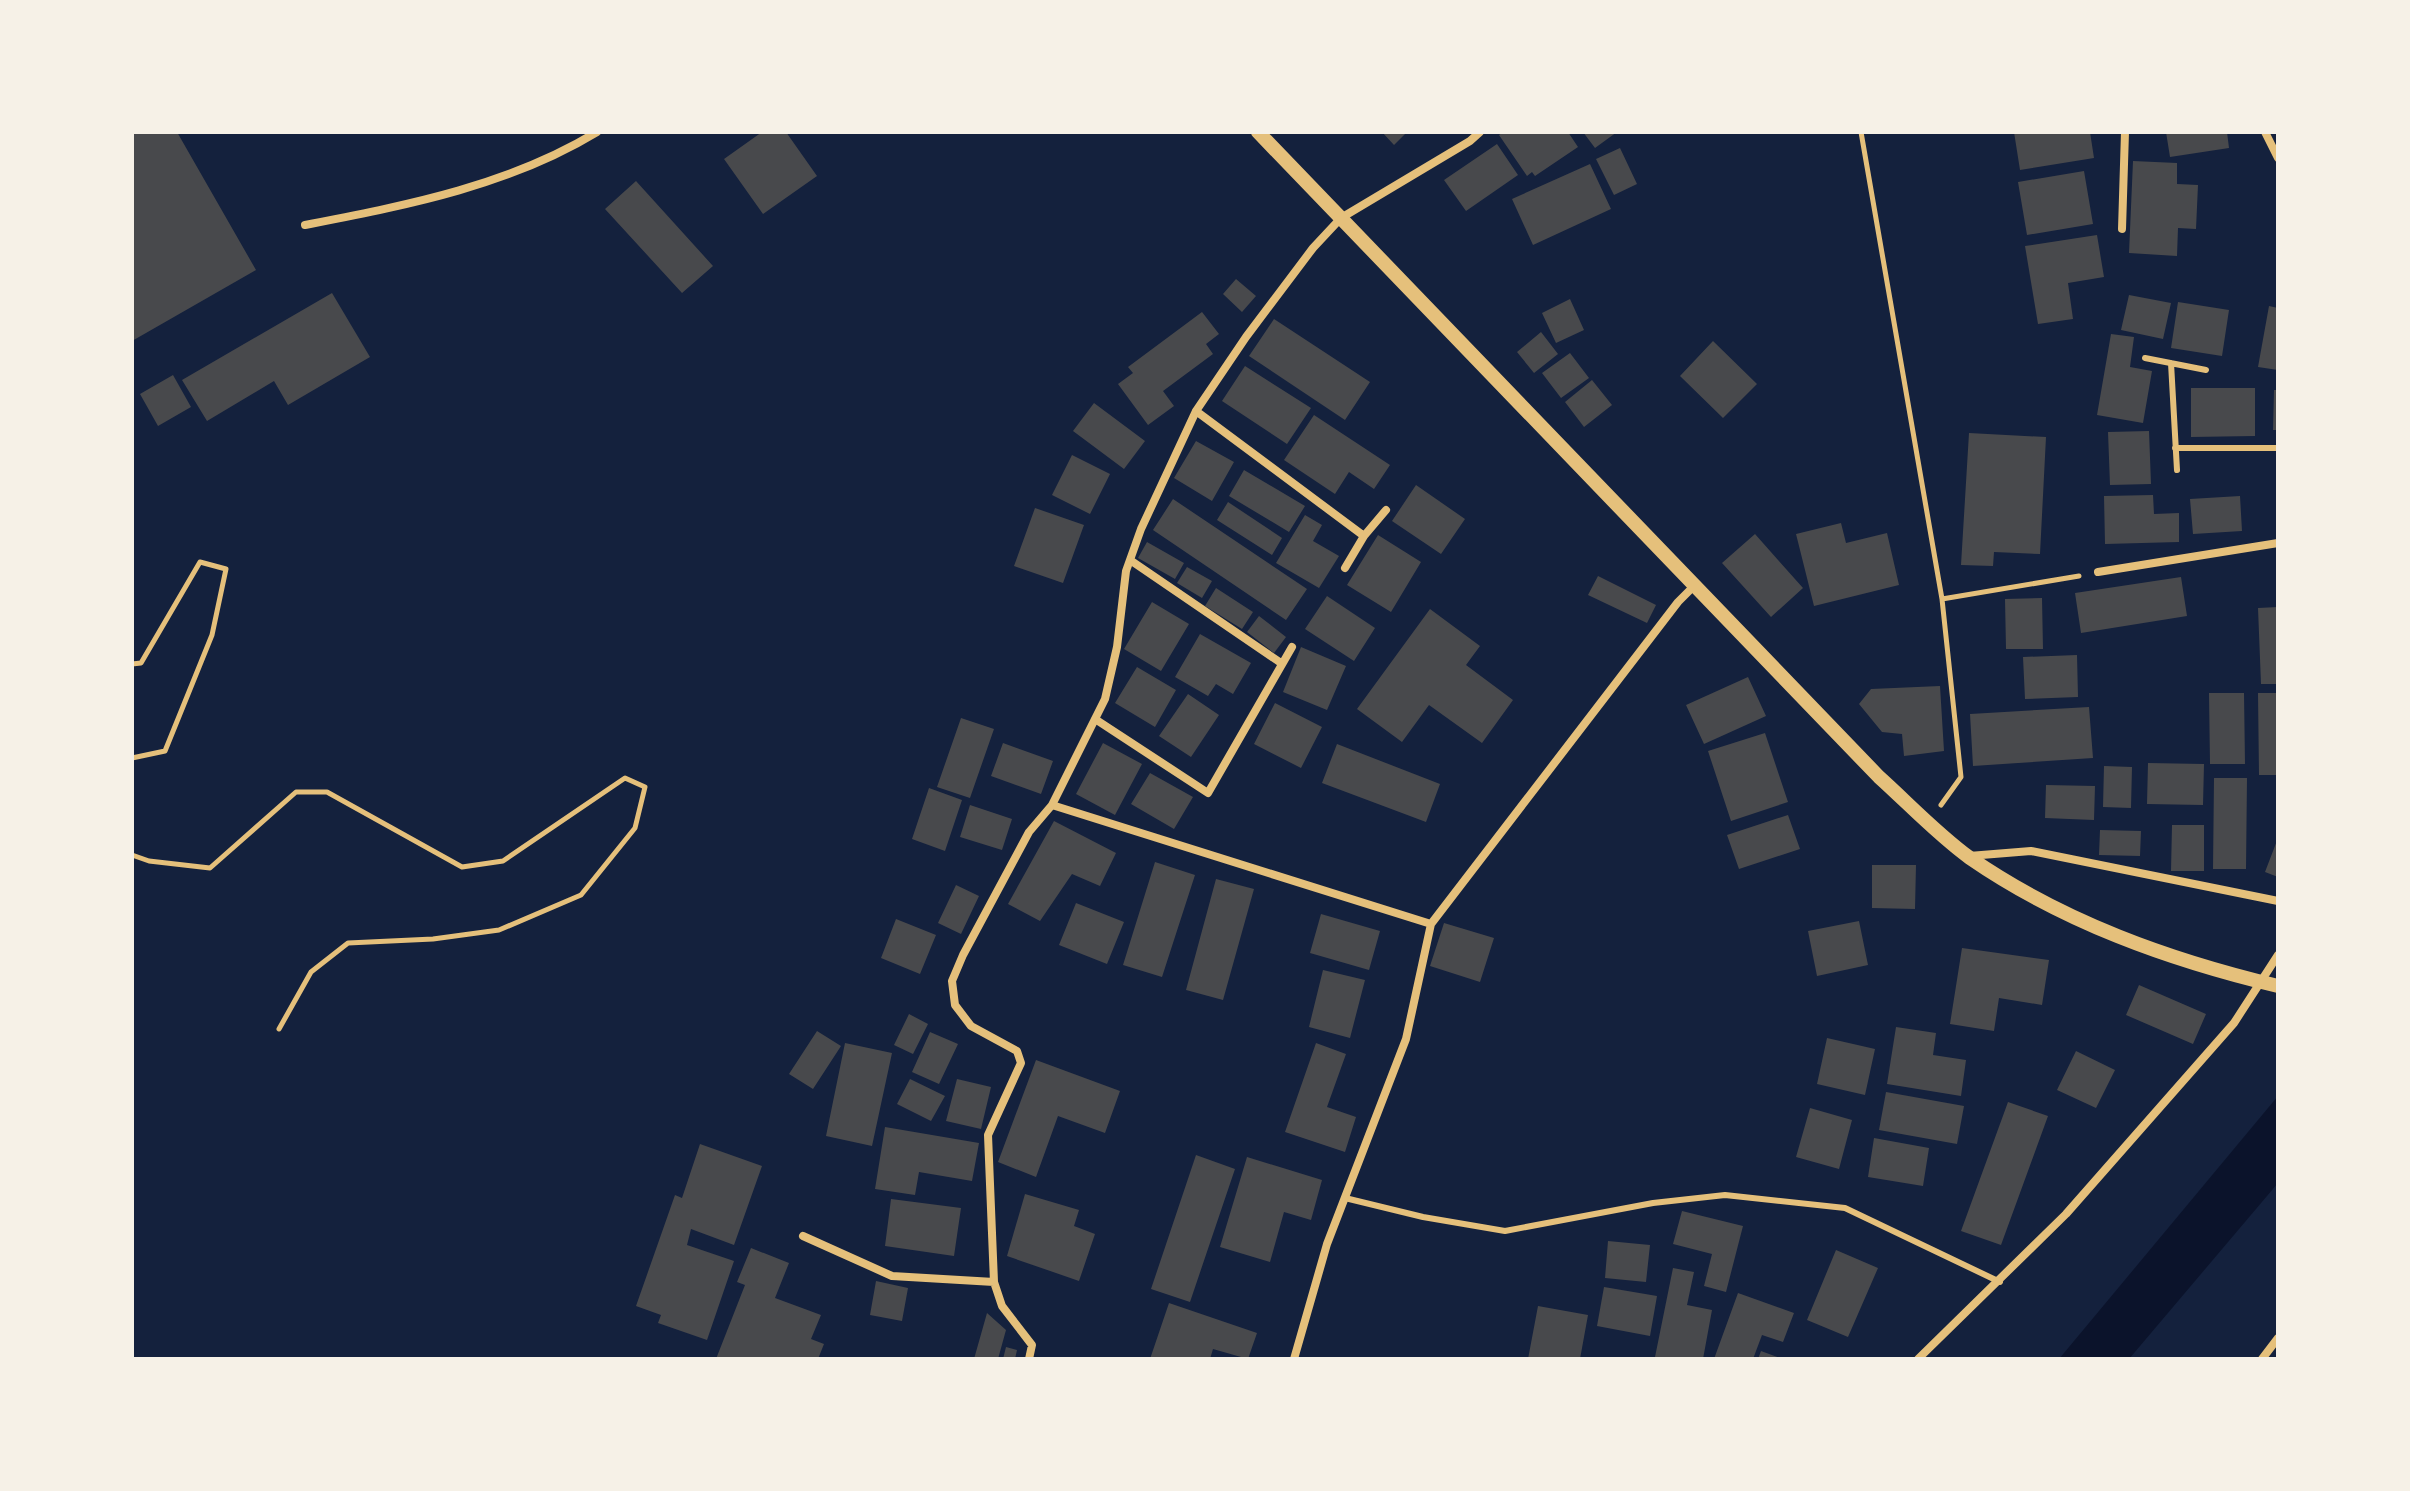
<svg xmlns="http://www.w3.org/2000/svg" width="2410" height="1491" font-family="'DejaVu Sans',sans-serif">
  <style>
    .water { fill: #0b132b }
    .building { fill: #48494c }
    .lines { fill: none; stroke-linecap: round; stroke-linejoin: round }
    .path { stroke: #e5c07b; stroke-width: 5 }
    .service { stroke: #e5c07b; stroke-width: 6 }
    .minor { stroke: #e5c07b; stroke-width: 8 }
    .tertiary { stroke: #e5c07b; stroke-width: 14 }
  </style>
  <rect width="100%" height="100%" fill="#14213d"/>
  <path class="water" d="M2278,1096V1183L2129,1359H2059Z"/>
  <path class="building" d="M132,132H177L256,270L132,341Z
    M762,132H786L817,176L763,214L724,159Z
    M1382,132H1407L1394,145Z
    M1503,132H1568L1578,147L1535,176L1532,172L1527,176L1499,135Z
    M1583,132H1617L1595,148Z
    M2014,132H2090L2094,158L2020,170Z
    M2166,132H2227L2229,148L2170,157Z
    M1497,144L1518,175L1466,211L1444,180Z
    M1620,148L1637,184L1614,195L1596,159Z
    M2133,161L2177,163V184L2198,185L2196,229L2178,228L2177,256L2129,253Z
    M1590,164L1611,209L1533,245L1512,199Z
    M2084,171L2093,224L2027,235L2018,182Z
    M636,181L713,266L682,293L605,209Z
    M2097,235L2104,277L2068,283L2073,319L2038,324L2025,246Z
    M1236,279L1256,296L1242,312L1223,294Z
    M332,293L370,357L288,405L274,381L207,421L182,380Z
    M2129,295L2171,303L2163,339L2121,330Z
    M1570,299L1584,330L1556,343L1542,313Z
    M2178,302L2229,310L2222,356L2171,348Z
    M2269,306L2278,308V370L2258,367Z
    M1202,312L1219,334L1206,344L1213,354L1163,391L1174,406L1148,425L1118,384L1133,373L1128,367Z
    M1274,319L1370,382L1345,420L1249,356Z
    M1541,332L1558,354L1534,373L1517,352Z
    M2111,334L2134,337L2130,367L2152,371L2143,423L2097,415Z
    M1713,341L1757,384L1723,418L1680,376Z
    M1570,353L1589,378L1561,398L1542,373Z
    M1245,366L1311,408L1287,444L1222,401Z
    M173,375L191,407L158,426L140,394Z
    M1592,380L1612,405L1584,427L1565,402Z
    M2191,388H2255V436L2191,437Z
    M2274,390H2278V430H2273Z
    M1094,403L1145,441L1124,469L1073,431Z
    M1314,415L1390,465L1374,489L1349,472L1335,494L1284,460Z
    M2149,431L2151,484L2110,485L2108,432Z
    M1969,433L2046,437L2040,554L1994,552L1993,566L1961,565Z
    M1196,441L1234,462L1212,501L1174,478Z
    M1072,455L1110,474L1090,514L1052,495Z
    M1244,470L1305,506L1289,532L1229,496Z
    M1416,485L1465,519L1441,554L1392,521Z
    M2153,495L2154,514L2179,513V542L2105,544L2104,496Z
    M2240,496L2242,531L2193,534L2190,499Z
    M1173,499L1307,589L1286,620L1153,530Z
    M1228,502L1282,538L1272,555L1217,520Z
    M1035,508L1084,525L1063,583L1014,566Z
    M1305,515L1322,525L1313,541L1339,556L1319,588L1276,563Z
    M1841,523L1846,543L1887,533L1899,585L1814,606L1796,534Z
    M1755,534L1803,588L1771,617L1722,563Z
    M1378,535L1421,562L1391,612L1347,585Z
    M1147,542L1184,563L1175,579L1138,558Z
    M1187,567L1212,581L1202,598L1177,583Z
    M1598,576L1656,605L1647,623L1588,595Z
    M2181,577L2187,616L2081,633L2075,593Z
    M1216,588L1253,612L1242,629L1205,606Z
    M1327,596L1375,628L1354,661L1305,629Z
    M2042,598L2043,649H2006L2005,599Z
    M1152,602L1189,624L1161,671L1124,649Z
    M2278,607V684H2261L2258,608Z
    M1430,609L1480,646L1466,665L1513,700L1482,743L1429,705L1402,742L1357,709Z
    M1259,616L1286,637L1274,653L1247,632Z
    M1200,634L1251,663L1233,694L1216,684L1208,696L1175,677Z
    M1301,647L1346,666L1327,710L1283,692Z
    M2077,655L2078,697L2025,699L2023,657Z
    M1137,667L1176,690L1155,727L1115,703Z
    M1748,677L1766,716L1704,744L1686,705Z
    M1940,686L1944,751L1904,756L1902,734L1882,732L1859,704L1871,689Z
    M2209,693H2244L2245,764H2210Z
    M2258,693H2278V775H2259Z
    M1188,694L1219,715L1191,757L1159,736Z
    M1275,703L1322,727L1301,768L1254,744Z
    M2089,707L2093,758L1973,766L1970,714Z
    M961,718L994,729L970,798L937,787Z
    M1765,733L1788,802L1731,821L1708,751Z
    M1003,743L1053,761L1041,794L991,776Z
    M1103,743L1142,764L1115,815L1076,794Z
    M1337,744L1440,784L1426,822L1322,783Z
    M2148,763L2204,764L2203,805L2147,804Z
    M2104,766L2132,767L2131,808L2103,807Z
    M1150,773L1193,797L1174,829L1131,804Z
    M2214,778H2247L2246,869H2213Z
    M2046,785L2095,786L2094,820L2045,818Z
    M929,788L962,800L945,851L912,839Z
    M970,805L1012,819L1002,850L960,837Z
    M1788,815L1800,849L1739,869L1727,835Z
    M1054,821L1116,853L1100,886L1072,874L1040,921L1008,904Z
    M2172,825H2204V871H2171Z
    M2100,830L2141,831L2140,856L2099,855Z
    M2278,838V877L2265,872Z
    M1155,862L1195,875L1162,977L1123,965Z
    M1872,865H1916L1915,909L1872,908Z
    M1216,879L1254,889L1223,1000L1186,990Z
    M956,885L979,896L961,934L938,923Z
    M1076,903L1124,922L1107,964L1059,945Z
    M1321,914L1380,931L1369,970L1310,953Z
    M896,919L936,935L920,974L881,958Z
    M1859,921L1868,965L1817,976L1808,931Z
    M1444,923L1494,938L1480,982L1430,966Z
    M1962,948L2049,960L2042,1005L1999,998L1994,1031L1950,1024Z
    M1323,970L1365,980L1350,1038L1309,1027Z
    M2139,985L2206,1014L2193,1044L2126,1015Z
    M909,1014L928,1024L913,1054L894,1045Z
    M1896,1027L1936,1033L1933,1055L1966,1060L1961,1096L1887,1084Z
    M817,1031L841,1046L813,1089L789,1074Z
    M930,1032L958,1044L939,1084L912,1072Z
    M1827,1038L1875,1049L1865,1095L1817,1084Z
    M845,1043L892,1053L872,1146L826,1136Z
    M1316,1043L1346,1054L1327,1107L1356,1117L1345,1152L1285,1132Z
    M2076,1051L2115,1070L2096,1108L2057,1090Z
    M1036,1060L1120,1091L1105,1133L1058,1116L1036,1177L998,1162Z
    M910,1079L945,1096L931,1121L897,1104Z
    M957,1079L991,1087L981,1129L946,1121Z
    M1886,1092L1964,1106L1957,1144L1879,1130Z
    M2008,1102L2048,1116L2001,1245L1961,1231Z
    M1810,1108L1852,1120L1839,1169L1796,1157Z
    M885,1127L979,1143L972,1181L919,1172L915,1195L875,1189Z
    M1874,1138L1929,1148L1923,1186L1868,1177Z
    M700,1144L762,1166L734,1245L691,1229L687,1245L734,1261L707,1340L658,1323L661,1315L636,1306L675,1195L682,1198Z
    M1196,1155L1235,1169L1190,1302L1151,1289Z
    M1247,1157L1322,1180L1311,1220L1284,1212L1270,1262L1220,1247Z
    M1025,1194L1079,1210L1074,1226L1095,1234L1079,1281L1007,1256Z
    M891,1199L961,1208L954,1256L885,1246Z
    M1682,1211L1743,1226L1726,1292L1704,1286L1712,1254L1673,1244Z
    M1608,1241L1650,1245L1646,1282L1605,1278Z
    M751,1248L789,1263L775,1298L821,1315L811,1339L824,1344L818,1359H716L745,1285L737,1282Z
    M1836,1250L1878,1268L1848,1337L1807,1320Z
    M1673,1268L1694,1272L1687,1305L1712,1310L1703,1359L1655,1357Z
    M876,1281L908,1288L902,1321L870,1315Z
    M1604,1287L1657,1296L1650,1336L1597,1326Z
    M1738,1293L1794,1313L1783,1342L1762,1335L1753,1359H1714Z
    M1169,1303L1257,1333L1248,1359L1213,1349L1210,1359H1150Z
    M1538,1306L1588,1315L1580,1359H1528Z
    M987,1313L1006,1330L998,1359H974Z
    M1006,1347L1017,1350L1015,1359H1003Z
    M1761,1351L1783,1359H1758Z"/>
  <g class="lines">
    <path class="path" d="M1861,132L1942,599L1961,777L1941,805
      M1942,599L2079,576
      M132,664L141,663L200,562L226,569L212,635L165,751L132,758
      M132,855L149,861L210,868L296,792H327L462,867L503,861L625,778L645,787L635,828L581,895L499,930L433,939L348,943L311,972L279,1029"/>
    <path class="service" d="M2145,358L2206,370
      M2171,363L2177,470
      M2175,448H2278
      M1345,1198L1423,1217L1505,1231L1653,1203L1725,1195L1845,1208L2000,1282"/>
    <path class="minor" d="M2265,132L2278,158
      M305,225C407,205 508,186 597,132
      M2122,229L2125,132
      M1196,411L1364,536
      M1130,560L1281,663
      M1345,568L1364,536L1386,510
      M2098,572L2278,543
      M1095,719L1208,793L1292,647
      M1052,805L1431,924
      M1969,856L2031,851L2278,901
      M803,1236L892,1276L994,1282
      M1029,1359L1032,1345L1002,1306L994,1282L988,1135L1021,1063L1017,1051L971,1026L955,1005L952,981L963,955L1029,832L1052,805L1105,699L1117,647L1126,571L1141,529L1196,411L1246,337L1313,248L1341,218L1470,141L1480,132
      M1294,1359L1327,1244L1406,1039L1431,924L1678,602L1695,585
      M1918,1359L2066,1214L2234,1023L2278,955
      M2262,1359L2278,1338"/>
    <path class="tertiary" d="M1258,132L1879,777C1908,803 1938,835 1970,858C2063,922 2169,960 2278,986"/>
  </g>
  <rect width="2410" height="1491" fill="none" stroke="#f6f1e7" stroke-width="268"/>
</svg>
